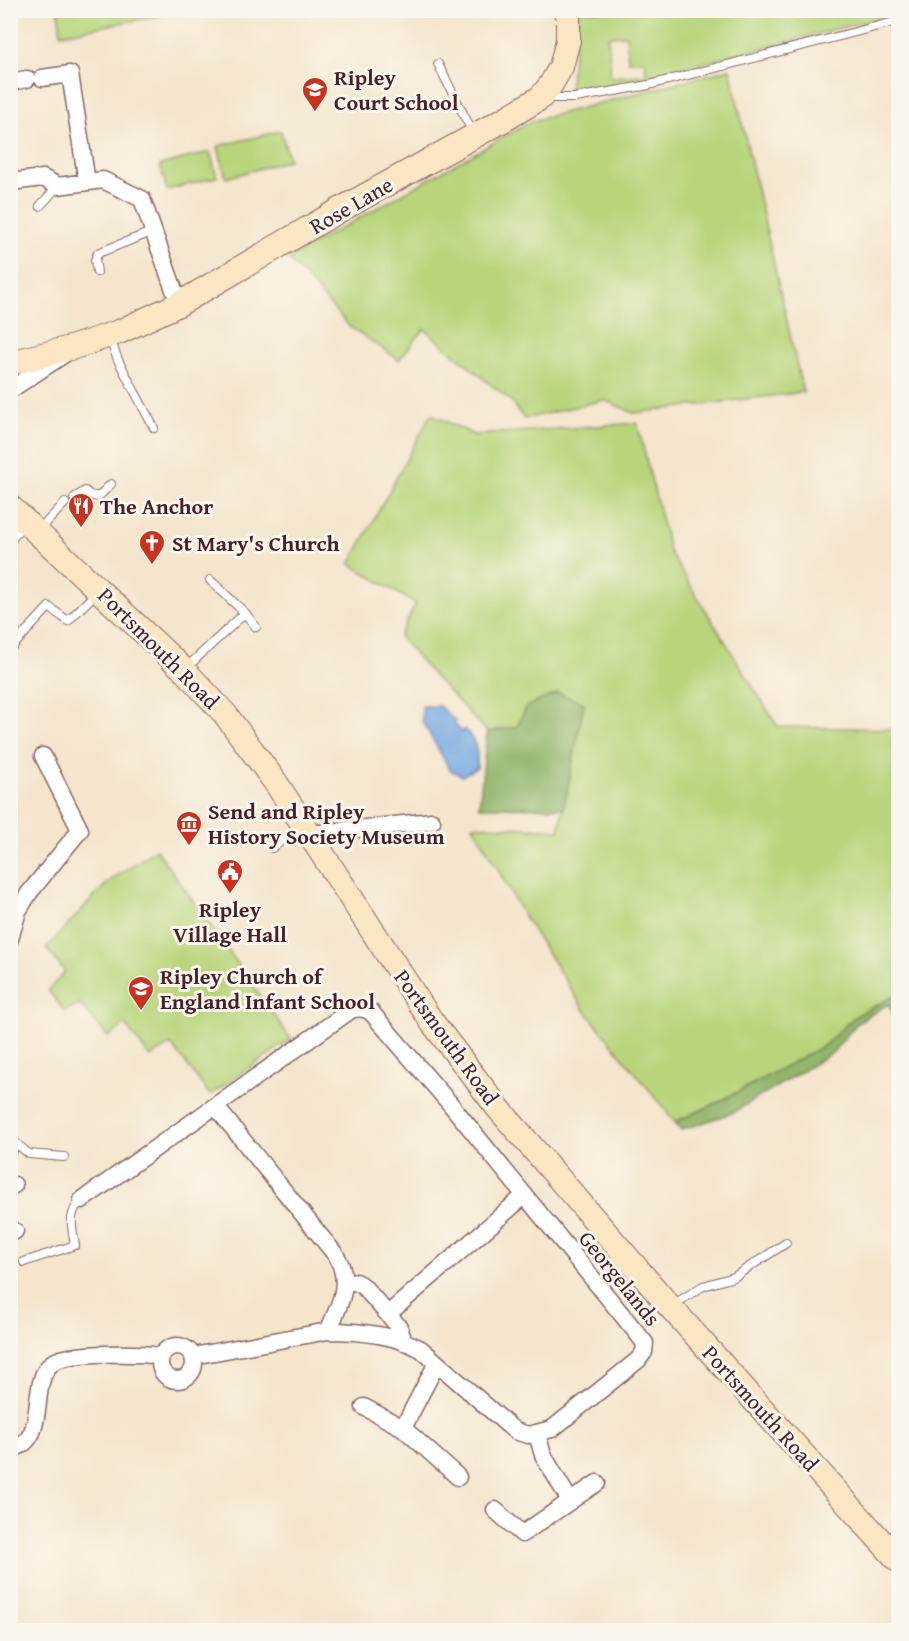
<svg xmlns="http://www.w3.org/2000/svg" width="909" height="1641" font-family="'Gentium Book Plus',serif">
  <style>
    .green { fill: #b8d57c; stroke: #817a54; stroke-width: 1.5; fill-rule: evenodd }
    .forest { fill: #92b66c; stroke: #6e6a4c; stroke-width: 1.5 }
    .water { fill: #74a8e1; stroke: #5f6486; stroke-width: 1.5 }
    .lines { fill: none; stroke-linecap: round; stroke-linejoin: round }
    .lane-casing { stroke: #866463; stroke-width: 10 }
    .street-casing { stroke: #866463; stroke-width: 19 }
    .secondary-casing { stroke: #866463; stroke-width: 26 }
    .lane { stroke: #fff; stroke-width: 8 }
    .street { stroke: #fff; stroke-width: 16 }
    .secondary { stroke: #fbe6c4; stroke-width: 24 }
    .labels { text-anchor: middle; stroke-width: 6; stroke-linejoin: round; paint-order: stroke }
    .poi-label { font-size: 22px; font-weight: bold; fill: #4a1f2b; stroke: #fbf7ec; text-anchor: start }
    .street-label { font-size: 22px; fill: #4a1f2b; stroke: #fbf7ec }
  </style>
  <rect width="100%" height="100%" fill="#fbf7ec"/>
  <filter id="ink" filterUnits="userSpaceOnUse"><feTurbulence type="fractalNoise" baseFrequency=".0167" numOctaves="2"/><feDisplacementMap in="SourceGraphic" scale="12" xChannelSelector="R" yChannelSelector="G"/><feConvolveMatrix kernelMatrix="1 2 1 2 8 2 1 2 1" color-interpolation-filters="sRGB"/></filter>
  <filter id="wash" filterUnits="userSpaceOnUse"><feTurbulence type="fractalNoise" baseFrequency=".008" numOctaves="4" result="noise"/><feDisplacementMap in="SourceGraphic" scale="24" xChannelSelector="R" yChannelSelector="G"/><feGaussianBlur stdDeviation="1.35" result="paint"/><feColorMatrix in="noise" values="0 0 0 0 0 0 0 0 0 0 0 0 0 0 0 0 0 1.4 0 .05"/><feComposite in="paint" operator="in"/></filter>
  <g filter="url(#wash)">
    <rect width="100%" height="100%" fill="#f4e5cc"/>
    <path class="green" d="M58,10H186V11L61,34Z
      M579,11H898V13L607,88L569,90ZM626,35L628,61L645,60L646,75L611,77L608,36Z
      M730,69L803,392L634,413L604,400L524,419L513,403L424,329L399,360L349,326L288,258L532,121Z
      M281,131L289,160L226,178L218,146Z
      M210,152L217,177L167,190L160,165Z
      M431,414L474,435L637,423L670,553L778,727L898,729V994L854,1017L825,1045L719,1102L675,1122L583,1008L522,913L473,825L559,830L584,703L527,706L517,727L487,732L433,675L399,636L416,604L350,564Z
      M156,849L291,1039L210,1095L171,1044L150,1057L125,1025L108,1037L80,1004L64,1011L48,990L65,972L46,948L107,883Z"/>
    <path class="forest" d="M558,693L584,703L564,808L479,807L487,732L517,727L527,706Z
      M898,994V1024L888,1004L857,1023L833,1052L794,1076L732,1113L681,1130L675,1122L719,1102L825,1045L854,1017Z"/>
    <path class="water" d="M422,706H439L456,721L454,723L462,732L465,729C477,743 478,750 477,768L462,776L450,770L422,721Z"/>
  </g>
  <g filter="url(#ink)">
    <g class="lines">
      <defs>
        <path id="lane" d="M438,64L473,133
          M547,98H575L649,85L898,21
          M40,206L58,186
          M97,272L95,260L98,253L154,231
          M110,339L118,360L154,428
          M74,498L85,491L90,495L98,497L111,484
          M38,531L65,503
          M10,542L23,523
          M210,580L245,613L256,627
          M10,649L49,607L68,621L98,591
          M186,668L245,613
          M272,848L301,827
          M11,1139L29,1154L64,1157
          M24,1262L75,1245C72,1228 67,1213 82,1200
          M673,1305L703,1286L734,1277L786,1243"/>
        <path id="street" d="M42,78L70,74L87,182
          M10,82L27,79
          M10,182L43,178L58,186L103,180L142,199L179,304
          M10,390L66,353
          M310,834L432,821
          M10,939L18,911L29,893L80,830L43,756
          M216,1107L335,1254C353,1281 340,1304 328,1331
          M10,1145V1147
          M10,1185H14
          M82,1200L351,1010C359,1007 365,1008 371,1012L452,1106L645,1343L644,1352L638,1360L552,1429L528,1435L515,1431L509,1426L421,1349C393,1334 359,1331 328,1331L193,1356
          M10,1230L15,1231
          M345,1281L355,1282L363,1286L399,1327L404,1342
          M388,1314L524,1196
          M160 1363a17 17 0 1 1 34 0a17 17 0 1 1-34 0Z
          M364,1407L403,1428L458,1477
          M403,1428L437,1363
          M537,1434L543,1455L570,1501
          M10,1449C51,1442 27,1383 52,1363C66,1351 141,1353 162,1356
          M495,1510L522,1534L597,1483"/>
        <path id="secondary" d="M10,363L74,347L119,332L179,304L345,207L505,119L540,98L550,86L561,67L568,40V10
          M10,507L184,670L225,714L276,783L432,1022L498,1108L664,1300L898,1560"/>
      </defs>
      <use href="#lane" class="lane-casing"/>
      <use href="#street" class="street-casing"/>
      <use href="#secondary" class="secondary-casing"/>
      <use href="#lane" class="lane"/>
      <use href="#street" class="street"/>
      <use href="#secondary" class="secondary"/>
    </g>
  </g>
  <defs>
    <symbol id="school-pin" viewBox="-11 -11 22 30"><path d="M0 17L-7.5 6A9.5 9.5 0 1 1 7.5 6Z" fill="#c8321e" stroke="#fbf7ec"/><path d="M0-5L7-2L0 1L-7-2ZM-4 1L0 2.5L4 1V4Q0 6-4 4Z" fill="#fff"/></symbol>
    <symbol id="restaurant-pin" viewBox="-11 -11 22 30"><path d="M0 17L-7.5 6A9.5 9.5 0 1 1 7.5 6Z" fill="#c8321e" stroke="#fbf7ec"/><path d="M-5-6h1v4h1v-4h1v4h1v-4h1v5L-1.5 .5V6h-2V.5L-5-1ZM5-6V6H3V1.5H1.5Q1.5-4 5-6Z" fill="#fff"/></symbol>
    <symbol id="church-pin" viewBox="-11 -11 22 30"><path d="M0 17L-7.5 6A9.5 9.5 0 1 1 7.5 6Z" fill="#c8321e" stroke="#fbf7ec"/><path d="M-1.2-6h2.4v3.5h3.3v2.4h-3.3V6h-2.4V-.1h-3.3v-2.4h3.3Z" fill="#fff"/></symbol>
    <symbol id="museum-pin" viewBox="-11 -11 22 30"><path d="M0 17L-7.5 6A9.5 9.5 0 1 1 7.5 6Z" fill="#c8321e" stroke="#fbf7ec"/><path d="M0-6L6-3V-2H-6V-3ZM-5-1h2V3h-2ZM-1-1h2V3h-2ZM3-1h2V3H3ZM-6 4H6V6H-6Z" fill="#fff"/></symbol>
    <symbol id="civic-pin" viewBox="-11 -11 22 30"><path d="M0 17L-7.5 6A9.5 9.5 0 1 1 7.5 6Z" fill="#c8321e" stroke="#fbf7ec"/><path d="M-.6-6.5H3V-4.5H.6V-3L4-1V1h2V6H-6V1h2V-1L-.6-3ZM-1.2 2.5V6h2.4V2.5Z" fill="#fff"/></symbol>
  </defs>
  <g fill-rule="evenodd">
    <use href="#school-pin" x="300" y="75" width="30" height="40"/>
    <use href="#restaurant-pin" x="66" y="491" width="30" height="40"/>
    <use href="#church-pin" x="137" y="528" width="30" height="40"/>
    <use href="#museum-pin" x="174" y="809" width="30" height="40"/>
    <use href="#civic-pin" x="215" y="857" width="30" height="40"/>
    <use href="#school-pin" x="126" y="974" width="30" height="40"/>
  </g>
  <g class="labels">
    <g class="poi-label">
      <text x="334" y="85">Ripley<tspan x="334" dy="25">Court School</tspan></text>
      <text x="100" y="514">The Anchor</text>
      <text x="172" y="551">St Mary's Church</text>
      <text x="208" y="819">Send and Ripley<tspan x="208" dy="25">History Society Museum</tspan></text>
      <text x="230" y="917" text-anchor="middle">Ripley<tspan x="230" dy="25">Village Hall</tspan></text>
      <text x="160" y="984">Ripley Church of<tspan x="160" dy="25">England Infant School</tspan></text>
    </g>
    <g class="street-label">
      <text transform="translate(351 205) rotate(-30)" y="8">Rose Lane</text>
      <text transform="translate(159 648) rotate(45)" y="8">Portsmouth Road</text>
      <text transform="translate(447 1037) rotate(54)" y="8">Portsmouth Road</text>
      <text transform="translate(620 1278) rotate(51)" y="8">Georgelands</text>
      <text transform="translate(761 1408) rotate(48)" y="8">Portsmouth Road</text>
    </g>
  </g>
  <rect width="909" height="1641" fill="none" stroke="#fbf7ec" stroke-width="36"/>
</svg>
